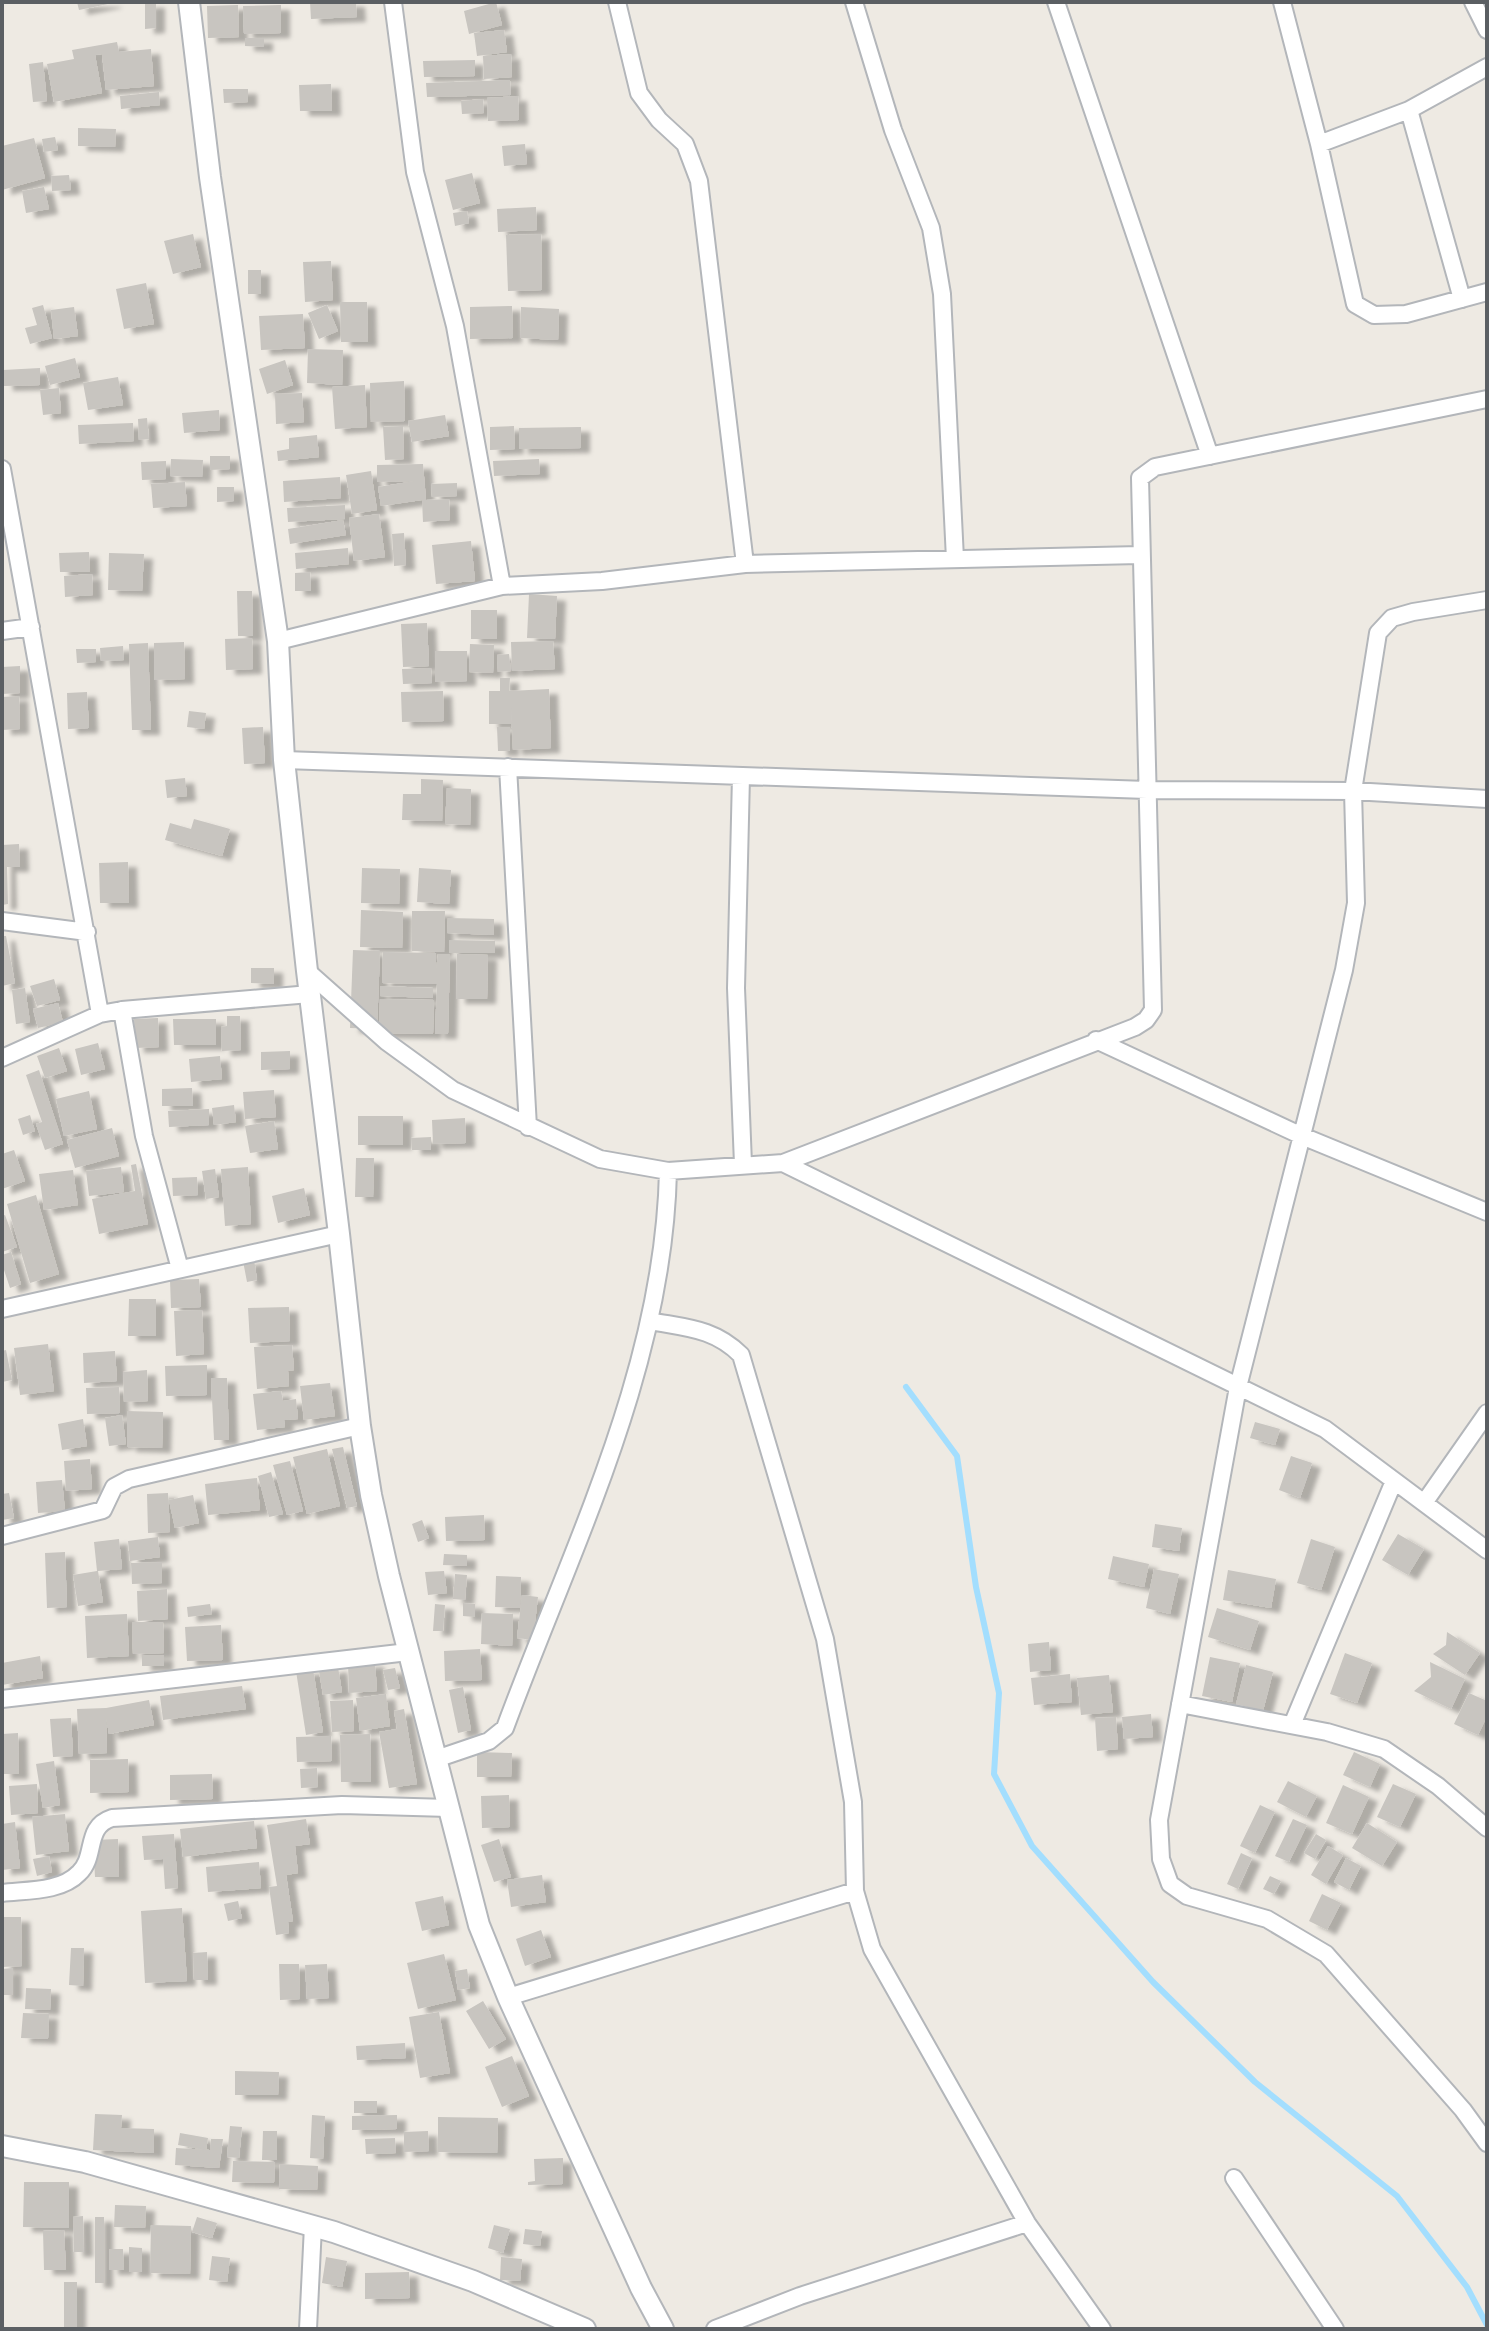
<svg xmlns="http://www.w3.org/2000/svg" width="1489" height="2331" font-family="'Alegreya Sans',sans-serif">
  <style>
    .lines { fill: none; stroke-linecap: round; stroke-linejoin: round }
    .stream { stroke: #a3defe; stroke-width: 6 }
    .building { fill: #c8c5c0; filter: url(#shadow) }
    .minor-casing { stroke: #b3b6ba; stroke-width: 20 }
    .tertiary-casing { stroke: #b3b6ba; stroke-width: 24 }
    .minor { stroke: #fff; stroke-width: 16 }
    .tertiary { stroke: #fff; stroke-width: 20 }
  </style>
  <defs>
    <filter id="shadow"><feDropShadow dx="9" dy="5" stdDeviation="2" flood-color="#0004"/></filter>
  </defs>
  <rect width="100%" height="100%" fill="#eeeae3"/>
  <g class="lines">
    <path class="stream" d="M906,1387L957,1456L976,1587L999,1693L994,1774L1032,1846L1153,1982L1255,2082L1397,2196L1467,2287L1487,2325"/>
  </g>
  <path class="building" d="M77,2H112L113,3L79,10Z
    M310,2H356L357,17L311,19Z
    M496,2L502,25L469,34L464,11Z
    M145,3H156V28L145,29Z
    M238,5L239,37L208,38L207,6Z
    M281,5V33L244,34L243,6Z
    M504,30L507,52L477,56L474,33Z
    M245,38H264V47L245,46Z
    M117,42L119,52L151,49L154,86L106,90L102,54L95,55L102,93L54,102L47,64L74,59L72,50Z
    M511,54L512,77L484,79L483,56Z
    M475,60V76L424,77L423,61Z
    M43,62L47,101L33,102L29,64Z
    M510,80L511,95L427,97L426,83Z
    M331,84L332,111H300L299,85Z
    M223,89H248V102L224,103Z
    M159,92L160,105L121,109L120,96Z
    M518,96L519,120L488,121L487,98Z
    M483,99L484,113L462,114L461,101Z
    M78,128L116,129L115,147L78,146Z
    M55,137L58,150L44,152L42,139Z
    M34,138L45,178L2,190V146Z
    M525,144L527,164L504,166L502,146Z
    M472,173L480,203L453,210L445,180Z
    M69,175L71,190L52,191L51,176Z
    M44,187L49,209L26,213L22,191Z
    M536,207L537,230L498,232L497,209Z
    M467,211L469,223L455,226L453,213Z
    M193,234L201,267L173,274L164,241Z
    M541,234L542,290L508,291L506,235Z
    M331,261L333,300L305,302L303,262Z
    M248,270H261V294H248Z
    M146,283L154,324L124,329L116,289Z
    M340,302H367L368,342H341Z
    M43,305L52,338L30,344L25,328L37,325L32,308Z
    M327,305L338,331L319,339L308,313Z
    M512,306L513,338L470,339V307Z
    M74,307L78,336L54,339L51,310Z
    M521,307L559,309L558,340L520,338Z
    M303,314L305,348L261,350L259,316Z
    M308,349L343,350L342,385L307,383Z
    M75,358L80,377L50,385L45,366Z
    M285,360L293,385L267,394L259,369Z
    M40,368V385L4,386L3,370Z
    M118,377L123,405L88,410L83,383Z
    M404,381L405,421L371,422L370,383Z
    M365,385L367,427L335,429L332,387Z
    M59,388L61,413L43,415L40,390Z
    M302,393L304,422L276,424L275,394Z
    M219,410L220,430L184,433L182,413Z
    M445,415L449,436L412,442L408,421Z
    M147,418L149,439L139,440L138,419Z
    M133,423L134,441L79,444L78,425Z
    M403,426L404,459L385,460L383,427Z
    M514,426L515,449L490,450V427Z
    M581,427V448L519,449V428Z
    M317,435L319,457L278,461L277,451L289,449V438Z
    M210,456H230V469L210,470Z
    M171,459L203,460L202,477L170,476Z
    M539,459L540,474L494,476L493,461Z
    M166,461V479L142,480L141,462Z
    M423,464L426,500L449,499L450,520L423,522L422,500L381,506L378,487L415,481L377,482V465Z
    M371,471L377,510L352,514L346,475Z
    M340,477L341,498L284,502L283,481Z
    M185,482L187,506L153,508L151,484Z
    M457,483V496L432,497L431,484Z
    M217,487H234V501L217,502Z
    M345,505V519L288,522L287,508Z
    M379,514L385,557L354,561L349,518Z
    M343,520L346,535L290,544L288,529Z
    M404,533L406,565L394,566L392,534Z
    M471,541L475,581L436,584L432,545Z
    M348,548L349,564L296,569L295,553Z
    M89,552L90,572H60L59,553Z
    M109,553L144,554L142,591L108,590Z
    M310,572L311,591H295V573Z
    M92,574L93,595L65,597L64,576Z
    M237,591H252L253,636H238Z
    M529,594L557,596L555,639L527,638Z
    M471,610H497V639H471Z
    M427,623L429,666L403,667L401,624Z
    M252,638L253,669L226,670L225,639Z
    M553,641L555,669L512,671L511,642Z
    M184,642L185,679L154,680V643Z
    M148,643L151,730H132L129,644Z
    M470,644L494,645L493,673L469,672Z
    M123,646L124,660L101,661L100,648Z
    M76,649H96V662L77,663Z
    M435,651H467V681L435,682Z
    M509,654L511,671L498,672L497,655Z
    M20,666V693L2,694V667Z
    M431,668L432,683L403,684L402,669Z
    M500,678H510L509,691L549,689L551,748L513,750L511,707V724H489V691H500Z
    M443,691L444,721L402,722L401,692Z
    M87,692L89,728L68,729L67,693Z
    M19,696L20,729L2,730V697Z
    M189,711L206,713L204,729L187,727Z
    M263,727L265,763L244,764L242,728Z
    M497,727H510V751H498Z
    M185,778L187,796L167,798L165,780Z
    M421,779L443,780L442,821L402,820L403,794H421Z
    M447,788L471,789L470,825L445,824Z
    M194,819L230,829L222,856L165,840L170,823L191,829Z
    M19,844L20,867H7L8,904L2,905V845Z
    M128,862L129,903H100L99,863Z
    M362,868L400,869L399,904L361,903Z
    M419,868L451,870L449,904L417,902Z
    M361,910L403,912L402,948L360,947Z
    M412,911H445L444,952L412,951Z
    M448,918L494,919V935L447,933Z
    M2,936H6L15,983L2,986Z
    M449,940L495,941V953H449Z
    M353,950L380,951L377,1029L350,1028Z
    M383,952L436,953V970L438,954H450L448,1034H435L437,984L382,983Z
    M457,954L488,955L487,999H456Z
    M251,968H274V984L251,983Z
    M54,979L60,1000L37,1006L30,986Z
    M380,986L433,988V998L380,996Z
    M25,988L30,1022L16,1024L12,990Z
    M380,999L434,1000L433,1034L379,1033Z
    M58,1003L63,1022L38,1028L33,1009Z
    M227,1016H240L241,1050L222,1051L221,1027L227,1026Z
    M158,1018L159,1047L135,1048L134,1019Z
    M173,1019H216V1045H174Z
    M98,1043L105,1069L81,1075L75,1049Z
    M59,1048L67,1071L45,1078L37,1056Z
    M290,1051V1069L261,1070V1052Z
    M220,1056L222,1079L191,1082L189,1059Z
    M39,1070L63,1144L45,1150L36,1124L42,1122L26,1075Z
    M192,1088L193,1106H162V1089Z
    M274,1090L276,1117L245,1119L243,1092Z
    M89,1091L97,1129L64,1136L56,1099Z
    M234,1105L236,1122L214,1125L212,1108Z
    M209,1109V1125L169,1127L168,1111Z
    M30,1115L35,1131L23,1135L18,1119Z
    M358,1116H403V1145H358Z
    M465,1118L466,1143L433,1144L432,1120Z
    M274,1121L278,1149L250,1153L245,1126Z
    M112,1128L119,1156L75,1168L67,1140Z
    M431,1137V1150H412L411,1138Z
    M14,1150L25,1181L2,1189V1154Z
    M356,1158H374L373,1197H355Z
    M136,1164L148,1224L99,1234L92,1199L135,1191L131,1165Z
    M121,1167L124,1192L89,1196L86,1171Z
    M248,1167L251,1224L225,1226L221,1169Z
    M215,1169L219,1197L206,1199L202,1171Z
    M73,1170L78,1205L44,1210L39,1174Z
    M197,1177L198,1195L173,1196L172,1178Z
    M304,1188L310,1215L278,1223L272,1196Z
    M36,1195L59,1274L30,1283L7,1204Z
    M5,1215L17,1247L2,1252V1216Z
    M11,1252L21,1284L10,1288L2,1264V1255Z
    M254,1259L257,1280L247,1282L243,1261Z
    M199,1279L201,1307L171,1308L170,1280Z
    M129,1299H156V1336H128Z
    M289,1307L290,1341L250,1343L248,1308Z
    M202,1310L204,1354L176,1356L174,1311Z
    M48,1344L54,1391L20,1395L14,1348Z
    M292,1345L294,1370L288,1371L289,1386L257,1389L254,1347Z
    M6,1350L12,1380L2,1382V1351Z
    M115,1351L117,1381L84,1383L83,1353Z
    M207,1365V1395L166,1396L165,1366Z
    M147,1370L148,1401L124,1402L123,1372Z
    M211,1378H227L229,1440H214Z
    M330,1383L335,1416L304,1420L300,1386Z
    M119,1387L120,1413L87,1414L86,1388Z
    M281,1391L283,1401L296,1399L298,1419L284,1420L285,1427L257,1430L253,1394Z
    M127,1411L163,1412L162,1448L127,1447Z
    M122,1415L126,1444L109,1446L105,1418Z
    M83,1419L87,1446L62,1450L58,1424Z
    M1255,1422L1280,1429L1275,1445L1250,1438Z
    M343,1447L357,1506L347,1508L332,1449Z
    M327,1449L340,1506L307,1514L293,1457Z
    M1291,1456L1312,1463L1300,1498L1279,1490Z
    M90,1459L92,1489L66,1491L64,1461Z
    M290,1461L303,1511L287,1515L273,1465Z
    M271,1472L283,1514L269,1517L258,1476Z
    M257,1478L260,1510L208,1515L205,1484Z
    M62,1480L65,1511L38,1513L36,1482Z
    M9,1493L14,1518L2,1520V1494Z
    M168,1493L170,1532L148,1533L147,1494Z
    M193,1495L199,1523L175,1528L169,1500Z
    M484,1515L485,1540L446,1541L445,1517Z
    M422,1520L429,1538L418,1542L412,1524Z
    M1155,1524L1182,1528L1179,1551L1152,1547Z
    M1398,1534L1424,1549L1408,1575L1382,1560Z
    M158,1537L160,1557L130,1561L128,1541Z
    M119,1539L122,1569L98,1571L103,1602L78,1606L73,1575L97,1571L94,1542Z
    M1311,1539L1335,1547L1321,1590L1297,1583Z
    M65,1552L67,1607L47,1608L45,1553Z
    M444,1554L467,1555V1566L443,1565Z
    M1113,1556L1149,1564L1144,1587L1108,1579Z
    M162,1562V1583L132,1584L131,1563Z
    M1154,1569L1179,1574L1170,1614L1146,1608Z
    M1228,1570L1276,1579L1271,1608L1223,1600Z
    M444,1571L447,1593L428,1595L425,1572Z
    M455,1574L467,1575L465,1600L453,1599Z
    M496,1576L521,1577L520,1608L495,1607Z
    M167,1589L168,1619L138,1621L137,1591Z
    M522,1595L538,1597L533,1640L517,1638Z
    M463,1603L475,1604V1617L463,1616Z
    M210,1604L212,1614L188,1617L187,1607Z
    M435,1604L445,1605L443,1631H433Z
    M1217,1608L1259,1621L1250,1650L1208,1637Z
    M482,1613L513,1614L512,1646L481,1644Z
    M127,1614L129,1656L87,1658L85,1616Z
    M132,1622H163L164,1653L133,1654Z
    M221,1625L223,1660L187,1661L185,1627Z
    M1447,1632L1480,1653L1465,1675L1433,1654L1446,1645Z
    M1049,1642L1051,1670L1030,1672L1028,1644Z
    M480,1649L482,1680L445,1681L444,1651Z
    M1345,1653L1372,1663L1357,1703L1330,1694Z
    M142,1655H164V1666H142Z
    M40,1656L43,1678L2,1685V1663Z
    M1210,1657L1240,1663L1232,1702L1202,1696Z
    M375,1662L377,1691L349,1693L348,1664Z
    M1430,1662L1465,1679L1451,1709L1414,1691L1431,1677Z
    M1246,1665L1273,1672L1263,1711L1236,1704Z
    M338,1667L342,1692L323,1695L319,1671Z
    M395,1668L400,1688L388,1690L383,1670Z
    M313,1669L323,1732L306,1735L296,1671Z
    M1070,1674L1072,1702L1034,1705L1031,1678Z
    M1109,1675L1113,1712L1081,1715L1077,1678Z
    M242,1686L246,1709L163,1720L160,1696Z
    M463,1687L471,1730L458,1733L449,1690Z
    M1469,1693L1487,1701V1716L1478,1735L1454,1724Z
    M386,1694L390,1726L360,1731L356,1698Z
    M149,1700L154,1725L109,1734L106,1717L107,1753L79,1754L77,1709L106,1708Z
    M353,1700L354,1731L332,1732L330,1701Z
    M404,1709L417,1784L389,1788L379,1732L397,1729L394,1711Z
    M1151,1714L1153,1737L1124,1739L1122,1717Z
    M1116,1717L1118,1749L1097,1751L1095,1718Z
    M71,1718L73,1756L53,1757L50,1719Z
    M18,1733L19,1774H2V1734Z
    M370,1734L371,1782H341L340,1735Z
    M331,1736L332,1761L297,1762L296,1737Z
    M477,1752L512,1753L511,1777H477Z
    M1354,1752L1380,1764L1370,1787L1343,1775Z
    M128,1759L129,1792L90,1793V1760Z
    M54,1761L60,1805L43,1808L36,1764Z
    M317,1768L318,1787L301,1788L300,1769Z
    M212,1774L213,1799L170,1800V1775Z
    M1288,1781L1317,1796L1306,1817L1277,1802Z
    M37,1784L38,1813L11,1815L9,1786Z
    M1393,1784L1416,1794L1400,1827L1377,1817Z
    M1343,1785L1369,1797L1352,1834L1326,1823Z
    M509,1795L510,1827L482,1828L481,1796Z
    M1260,1805L1275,1812L1255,1853L1240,1846Z
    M65,1814L69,1851L36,1855L32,1817Z
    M306,1819L310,1844L295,1846L298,1873L286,1875L293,1921L288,1922L289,1933L276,1935L269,1887L277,1886L267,1825Z
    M1293,1819L1307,1825L1289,1862L1275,1856Z
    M254,1821L257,1848L183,1857L180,1829Z
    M15,1822L20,1868L2,1870V1824Z
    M1367,1823L1397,1842L1382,1866L1352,1848Z
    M174,1834L178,1888L165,1889L163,1859L144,1860L142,1836Z
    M1316,1834L1326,1840L1315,1859L1304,1853Z
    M118,1839L119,1877H95L93,1840Z
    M499,1839L511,1877L494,1882L481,1845Z
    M1328,1846L1343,1855L1326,1884L1311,1875Z
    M1241,1853L1252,1858L1238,1889L1227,1884Z
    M49,1856L52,1872L37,1876L33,1859Z
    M1346,1858L1361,1866L1349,1890L1334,1882Z
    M259,1862L261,1888L208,1892L206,1867Z
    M542,1875L546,1902L511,1907L507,1880Z
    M1270,1876L1281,1881L1274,1894L1263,1889Z
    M1322,1894L1341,1903L1327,1930L1309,1921Z
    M443,1896L449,1925L422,1931L415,1902Z
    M238,1901L242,1918L228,1921L224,1904Z
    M182,1908L187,1981L145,1983L141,1911Z
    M2,1917H21L22,1966L2,1967Z
    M541,1930L551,1957L525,1966L516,1939Z
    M71,1948H84L83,1986L69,1985Z
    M207,1952L208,1980H194L193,1953Z
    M444,1954L456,2000L418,2009L407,1963Z
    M279,1964H299L300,1999L280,2000Z
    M327,1964L329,1998L307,1999L305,1965Z
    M13,1968V1995H2V1969Z
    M467,1969L470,1988L458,1990L455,1971Z
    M26,1988L51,1989L50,2010L25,2009Z
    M483,2001L506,2039L489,2049L466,2011Z
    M439,2012L450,2073L420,2078L409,2017Z
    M23,2013L49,2014L48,2039L21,2038Z
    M405,2043L406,2058L357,2060L356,2046Z
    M512,2056L529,2096L502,2107L485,2067Z
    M235,2071L279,2072L278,2095H235Z
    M354,2101H377V2113H354Z
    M95,2114L122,2115L121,2128L154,2129V2153L93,2150Z
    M312,2115L325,2116L323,2159L310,2158Z
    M397,2115V2129L352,2130V2116Z
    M438,2117L498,2118L497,2153L438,2152Z
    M230,2126L242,2127L239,2158L227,2157Z
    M263,2131H277V2160H262Z
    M428,2131L429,2151L404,2152V2132Z
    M180,2133L208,2138L206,2150L178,2145Z
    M395,2138L396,2153L366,2154L365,2139Z
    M211,2139H223L219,2168L175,2165L176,2148L210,2150Z
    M563,2158V2184L528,2185V2182L535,2181L534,2159Z
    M233,2161L275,2162L274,2183L232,2182Z
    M280,2164L318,2166L317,2190L279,2189Z
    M24,2182H69V2228L23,2227Z
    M115,2205L146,2206L145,2228L114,2227Z
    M83,2216L84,2252H74L73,2217Z
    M95,2217H104V2283H95Z
    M197,2217L217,2223L212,2238L192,2232Z
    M151,2225L191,2226L190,2274L150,2273Z
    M494,2225L510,2229L503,2253L488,2248Z
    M525,2229L542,2231L540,2246L523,2244Z
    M64,2230L66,2270H44L43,2231Z
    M129,2247L142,2248V2272H129Z
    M109,2249H123L124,2270H109Z
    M212,2256L230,2258L227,2282L209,2280Z
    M326,2257L347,2261L342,2287L322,2283Z
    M501,2257L522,2259L520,2281L500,2280Z
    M409,2272L410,2298L365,2299V2273Z
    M64,2282H77V2329H64Z"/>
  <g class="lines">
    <defs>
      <path id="minor" d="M393,2L415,172L455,326L502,586
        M617,2L639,93L659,120L685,144L699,181L745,564
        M854,2L893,130L931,228L942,294L955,559
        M1056,2L1210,456
        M1282,2L1319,144L1355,304L1374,315L1406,314L1487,292
        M1473,2L1487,30
        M1409,110L1462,299
        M1319,144L1409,110L1487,67
        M2,469L100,1014
        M1487,600L1413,612L1392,618L1378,633L1353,791L1356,903L1344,970L1238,1387L1159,1820L1161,1859L1170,1884L1187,1896L1267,1919L1326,1954L1463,2110L1487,2143
        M2,631L31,627
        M278,641L502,586L602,581L745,564L1140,555
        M284,760L1147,790L1353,791L1487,799
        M508,767L528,1127
        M741,776L736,988L743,1164
        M2,921L87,932
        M307,971L387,1042L453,1090L600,1159L668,1171L783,1163L1135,1027L1146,1020L1153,1010L1140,478L1155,467L1487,399
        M122,1010L144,1136L180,1269
        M1096,1040L1302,1136L1487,1212
        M2,1058L100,1014L122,1010L310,994
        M783,1163L1325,1429L1487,1550
        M2,1309L339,1234
        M650,1321C686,1328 714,1328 741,1355L825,1639L853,1802L855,1891L872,1949L1027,2223L1102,2329
        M1424,1503L1487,1413
        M2,1536L103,1510L114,1487L129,1479L360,1426
        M2,1699L408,1652
        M1180,1704L1327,1732L1384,1749L1438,1786L1487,1828
        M1292,1725L1394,1481
        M436,1759L489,1741L505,1728C572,1546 664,1368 668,1171
        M2,1893C27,1890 61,1892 79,1873C97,1856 84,1827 112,1818L342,1805L449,1808
        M508,1997L855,1891
        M1234,2178L1335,2329
        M308,2329L313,2226
        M715,2329L800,2296L1027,2223"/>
      <path id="tertiary" d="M189,2L210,177L278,641L284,760L307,971L339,1234L360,1426L371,1495L389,1576L479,1925L508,1997L641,2288L663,2329
        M2,2146L85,2162L334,2232L473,2281L585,2329"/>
    </defs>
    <use href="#minor" class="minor-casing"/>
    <use href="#tertiary" class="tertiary-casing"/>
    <use href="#minor" class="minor"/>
    <use href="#tertiary" class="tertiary"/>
  </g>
  <rect width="1489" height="2331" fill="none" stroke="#5b5f63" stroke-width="8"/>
</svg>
